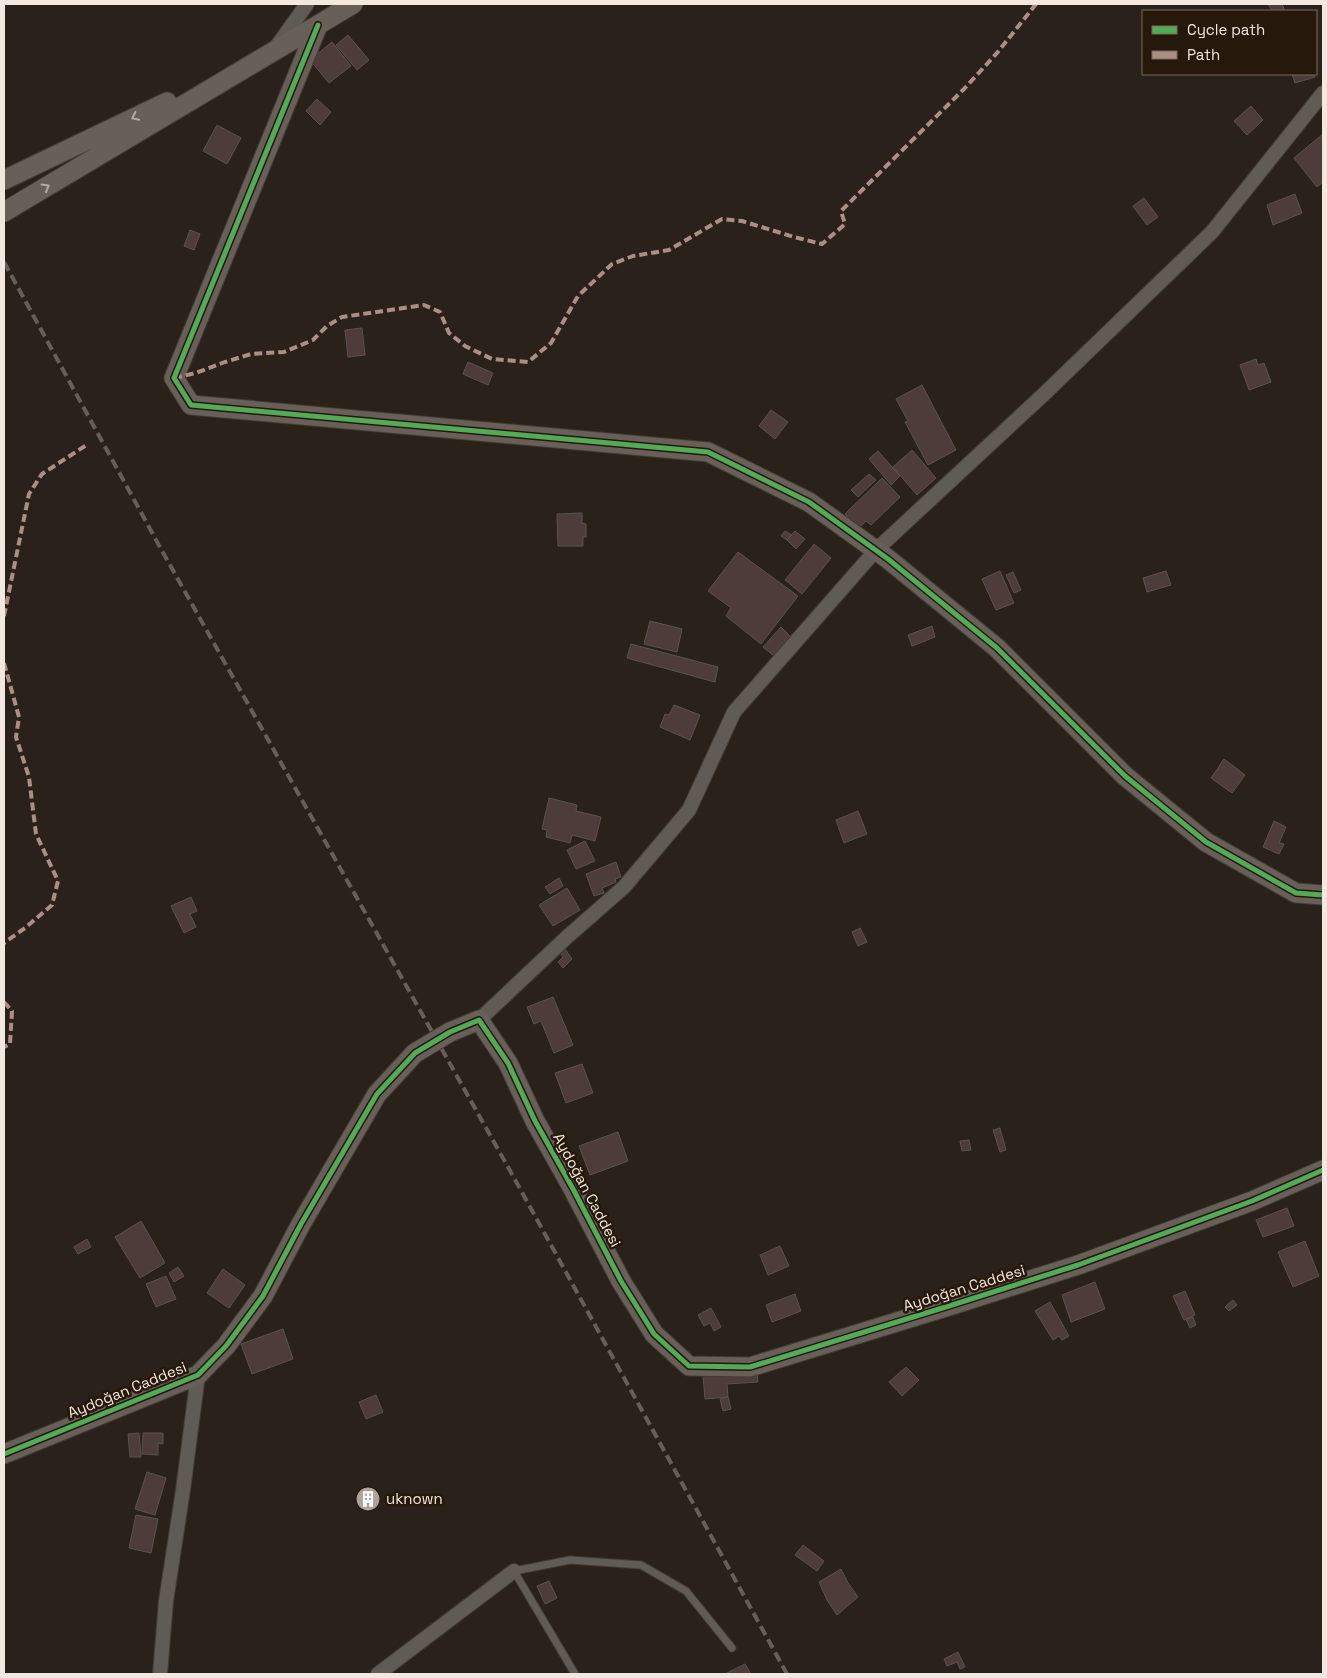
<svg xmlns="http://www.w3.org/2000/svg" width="1327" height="1678" font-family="'Space Grotesk',sans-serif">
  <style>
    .building { fill: #4d3c39; stroke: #5a524e }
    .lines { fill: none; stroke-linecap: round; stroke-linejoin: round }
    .lane-casing { stroke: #433c35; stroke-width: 9 }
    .street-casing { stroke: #433c35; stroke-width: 16 }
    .secondary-casing { stroke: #433c35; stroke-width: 21 }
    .lane { stroke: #615b55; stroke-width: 7 }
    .street { stroke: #615b55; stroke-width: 14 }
    .secondary { stroke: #685f59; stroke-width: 19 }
    .rail { stroke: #665e58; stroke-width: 4; stroke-dasharray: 10 5; stroke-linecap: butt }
    .secondary-bridge-casing { stroke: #433c35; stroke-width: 21; stroke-linecap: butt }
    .secondary-bridge { stroke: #685f59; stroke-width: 19 }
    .quiet { stroke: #ac8f84; stroke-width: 4; stroke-dasharray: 8 4; stroke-linecap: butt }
    .cycleway-casing { stroke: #26180a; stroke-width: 8 }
    .cycleway { stroke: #51ab58; stroke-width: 5 }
    .oneway { stroke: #b4aaa3 }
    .labels { text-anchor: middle; stroke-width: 5; stroke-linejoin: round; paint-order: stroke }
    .street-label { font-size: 15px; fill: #f2e8df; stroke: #26180a }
    .poi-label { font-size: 15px; fill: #f2e8df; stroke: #26180a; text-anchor: start }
  </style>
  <rect width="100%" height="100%" fill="#2a221a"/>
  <path class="building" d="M1268,4H1282L1285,11H1272Z
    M348,35L369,60L357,70L336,45Z
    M332,42L351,66L329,83L310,60Z
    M1292,74H1314L1315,77L1295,83Z
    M317,99L331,112L320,125L306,111Z
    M1251,106L1263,120L1247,135L1234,121Z
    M217,125L241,138L227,164L203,151Z
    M1323,134V182L1317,187L1294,158Z
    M1295,194L1302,213L1273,225L1267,205Z
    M1144,198L1158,217L1147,225L1133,206Z
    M190,230L200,234L194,250L184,246Z
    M362,328L365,355L348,357L345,330Z
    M1256,359L1258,365L1264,363L1271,382L1249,390L1240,365Z
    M468,362L493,373L488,385L463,374Z
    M922,385L956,450L928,465L905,422L908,421L896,399Z
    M771,410L788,422L775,439L759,426Z
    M912,450L936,478L917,495L893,467Z
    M878,451L900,476L891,485L869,459Z
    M869,474L876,480L858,497L851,490Z
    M882,478L900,497L871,525L866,521L859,528L845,514Z
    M582,513V523L586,524V537H583V546H558L557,514Z
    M785,531L792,535L787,540L781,536Z
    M795,531L805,539L796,549L787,540Z
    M814,544L831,558L802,594L785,580Z
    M738,552L798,596L761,644L726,616L731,608L708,591Z
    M1000,571L1014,603L996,610L982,579Z
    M1166,571L1171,585L1147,592L1143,578Z
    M1013,572L1021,590L1014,593L1006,575Z
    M650,621L682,629L677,652L644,644Z
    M932,626L935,637L912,646L908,635Z
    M781,627L791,637L774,656L763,647Z
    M631,644L718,667L715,682L627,658Z
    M674,705L700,715L690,740L660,727L665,714L669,715Z
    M1224,759L1245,775L1232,793L1211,778Z
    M549,798L577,805L576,811L601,817L595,841L572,835L570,843L546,837L547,830L542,829Z
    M858,811L867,834L844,843L836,820Z
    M1274,821L1286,827L1279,843L1284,844L1279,854L1263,847Z
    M585,841L595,861L576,869L567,850Z
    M616,862L621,877L615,879L616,882L602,888L604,893L594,896L586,874Z
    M559,878L563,886L550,894L545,887Z
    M567,888L580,910L553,926L539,905Z
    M191,897L197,911L190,914L196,927L184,933L171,906Z
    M860,928L867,942L858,946L852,932Z
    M565,949L572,959L563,968L558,962L563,957L560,952Z
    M553,997L573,1045L554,1053L541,1021L534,1024L527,1007Z
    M582,1064L593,1093L566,1103L555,1073Z
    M1000,1128L1006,1150L1000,1152L993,1130Z
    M618,1132L628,1161L590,1175L579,1146Z
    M969,1140L971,1150L962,1151L960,1141Z
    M1287,1208L1294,1226L1263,1237L1256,1220Z
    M141,1221L165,1263L140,1278L115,1237Z
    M87,1239L91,1247L78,1254L74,1247Z
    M1305,1241L1319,1276L1293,1287L1278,1252Z
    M780,1246L789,1266L768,1275L760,1255Z
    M178,1267L184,1276L174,1282L169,1273Z
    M223,1269L245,1285L229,1308L207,1293Z
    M166,1276L176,1299L156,1307L146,1284Z
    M1095,1282L1105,1309L1071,1322L1062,1295Z
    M1185,1291L1195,1315L1184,1320L1173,1296Z
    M795,1294L801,1311L772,1322L766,1305Z
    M1233,1300L1237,1305L1229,1311L1225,1307Z
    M1050,1302L1069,1336L1062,1340L1059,1336L1053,1340L1035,1311Z
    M711,1308L721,1327L714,1331L710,1323L704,1326L698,1315Z
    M1193,1317L1196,1325L1190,1328L1186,1319Z
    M283,1329L293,1359L252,1374L241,1344Z
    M906,1367L919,1380L902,1396L889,1382Z
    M757,1372L758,1382L727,1384L728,1397L705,1399L703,1376Z
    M376,1395L383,1412L366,1419L359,1402Z
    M728,1397L731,1409L723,1411L720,1399Z
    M139,1433L141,1457H130L128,1434Z
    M143,1433H163V1444L158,1443V1455L142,1454Z
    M147,1472L166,1478L155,1515L135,1509Z
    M371,1492L377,1500L366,1508L359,1498Z
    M136,1515L158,1519L151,1553L129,1548Z
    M803,1545L824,1561L817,1571L795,1555Z
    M841,1569L848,1583L858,1597L837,1615L827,1600L819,1582Z
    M549,1581L557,1598L545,1604L537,1586Z
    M958,1652L965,1667L960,1669L957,1662L947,1666L944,1659Z
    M745,1664L751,1674H725Z"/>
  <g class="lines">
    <defs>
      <path id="lane" d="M575,1674L514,1571L570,1560L641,1565L686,1591L732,1648"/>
      <path id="street" d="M277,46L307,4
        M479,1020L567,937L624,887L689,810L734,712L876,550L1043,395L1212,232L1323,93
        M160,1674L166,1601L183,1490L198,1375
        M378,1674L514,1571"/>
      <path id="secondary" d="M318,25L174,378L191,405L708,452L809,502L888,559L997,648L1125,776L1206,842L1296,893L1323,895
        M4,180L167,102
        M4,212L353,4
        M450,1032L479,1020L508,1063L535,1121L572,1187L621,1281L654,1334L689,1366L750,1367L949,1306L1078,1265L1252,1201L1323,1170
        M4,1454L198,1375L226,1346L263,1296L301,1224L377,1094L415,1053"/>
    </defs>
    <use href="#lane" class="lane-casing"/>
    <use href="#street" class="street-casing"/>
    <use href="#secondary" class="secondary-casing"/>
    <use href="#lane" class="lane"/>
    <use href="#street" class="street"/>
    <use href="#secondary" class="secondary"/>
    <path class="rail" d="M4,262L161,549L513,1176L787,1674"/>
    <defs>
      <path id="secondary-bridge" d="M415,1053L450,1032"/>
    </defs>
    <use href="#secondary-bridge" class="secondary-bridge-casing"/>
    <use href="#secondary-bridge" class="secondary-bridge"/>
    <path class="quiet" d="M174,378L196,373L225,362L251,354L284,352L313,340L327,326L342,317L424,305L440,312L449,333L465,346L492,359L528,362L551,343L578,296L612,264L633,256L669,250L722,219L742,221L794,237L822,244L845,224L841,211L964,89L997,53L1036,4
      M4,616L29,494L42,474L88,444
      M4,663L19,717L16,737L29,777L36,834L58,881L52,905L25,928L4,943
      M4,1002L12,1011L10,1044L4,1047"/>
    <defs>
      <path id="cycleway" d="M318,25L174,378L191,405L708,452L809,502L888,559L997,648L1125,776L1206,842L1296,893L1323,895
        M4,1454L198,1375L226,1346L263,1296L301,1224L377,1094L415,1053L450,1032L479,1020L508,1063L535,1121L572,1187L621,1281L654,1334L689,1366L750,1367L949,1306L1078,1265L1252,1201L1323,1170"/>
    </defs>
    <use href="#cycleway" class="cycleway-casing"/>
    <use href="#cycleway" class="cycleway"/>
  </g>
  <defs><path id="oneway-chevron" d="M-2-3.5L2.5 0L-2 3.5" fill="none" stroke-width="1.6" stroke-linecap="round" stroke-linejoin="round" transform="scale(1.25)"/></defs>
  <g class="oneway">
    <use href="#oneway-chevron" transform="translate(135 117) rotate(154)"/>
    <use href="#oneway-chevron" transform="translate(46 187) rotate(-31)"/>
  </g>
  <defs>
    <symbol id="building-disc" viewBox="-11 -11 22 22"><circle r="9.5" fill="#aca39a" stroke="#26180a"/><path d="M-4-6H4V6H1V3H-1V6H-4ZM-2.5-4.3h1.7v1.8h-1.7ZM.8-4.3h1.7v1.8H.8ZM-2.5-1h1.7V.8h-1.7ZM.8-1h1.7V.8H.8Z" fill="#fff"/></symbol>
  </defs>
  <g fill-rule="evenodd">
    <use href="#building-disc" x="354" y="1485" width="28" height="28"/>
  </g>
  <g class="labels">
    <g class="street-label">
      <text transform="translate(587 1190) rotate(62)" y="5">Aydoğan Caddesi</text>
      <text transform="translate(964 1288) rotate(-17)" y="5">Aydoğan Caddesi</text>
      <text transform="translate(127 1390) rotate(-22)" y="5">Aydoğan Caddesi</text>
    </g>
    <g class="poi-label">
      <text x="386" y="1504">uknown</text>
    </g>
  </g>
  <rect width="1327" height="1678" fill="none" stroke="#f2e8df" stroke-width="10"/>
  <rect x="1142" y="10" width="175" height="65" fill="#26180a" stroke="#786b5f"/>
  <rect x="1152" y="26" width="25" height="8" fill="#51ab58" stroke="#786b5f"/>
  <text x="1187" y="35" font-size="15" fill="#f2e8df">Cycle path</text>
  <rect x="1152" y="51" width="25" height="8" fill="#ac8f84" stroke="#786b5f"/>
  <text x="1187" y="60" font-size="15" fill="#f2e8df">Path</text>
</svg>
